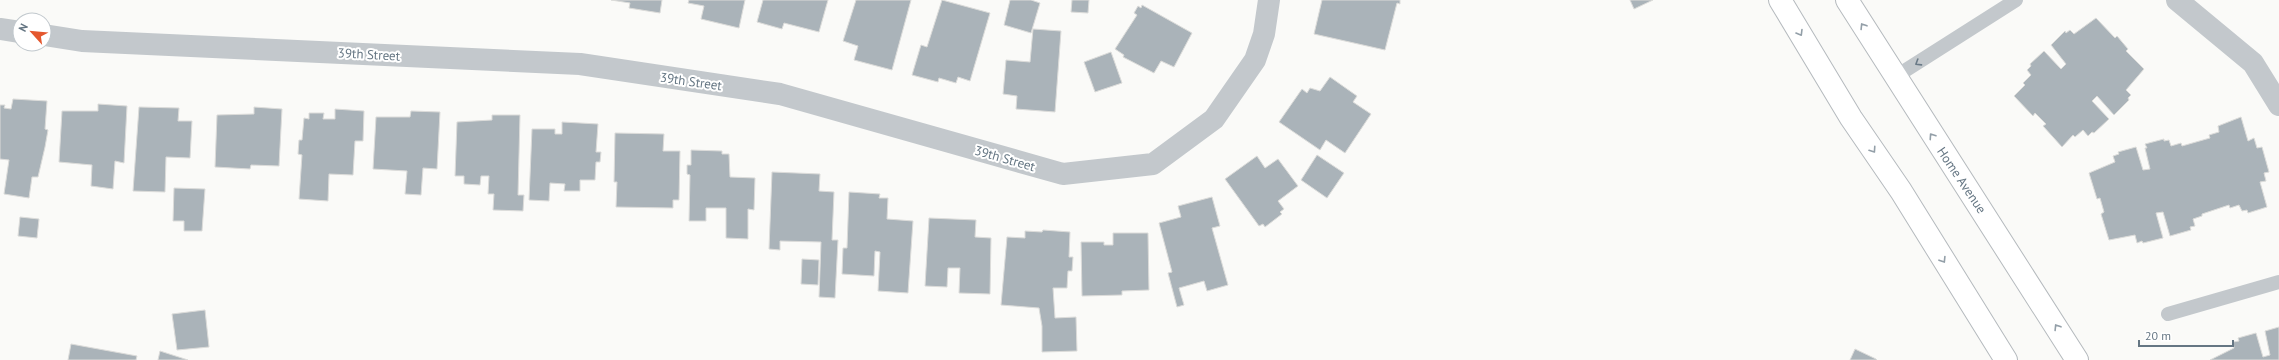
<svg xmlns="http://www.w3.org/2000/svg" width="2279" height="360" font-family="'PT Sans',sans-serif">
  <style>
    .building { fill: #aab3b9; stroke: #dcdcda }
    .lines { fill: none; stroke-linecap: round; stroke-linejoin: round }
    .primary-casing { stroke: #b5babe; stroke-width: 24 }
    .service { stroke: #c3c8cc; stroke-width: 14 }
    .minor { stroke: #c3c8cc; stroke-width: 22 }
    .primary { stroke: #fff; stroke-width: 22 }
    .oneway { stroke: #939fa8 }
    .oneway2 { stroke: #6a7a87 }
    .labels { text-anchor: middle; stroke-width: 4; stroke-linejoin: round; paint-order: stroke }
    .street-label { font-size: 13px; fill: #657683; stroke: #fff }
  </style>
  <rect width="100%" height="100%" fill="#fafaf8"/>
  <path class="building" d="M611,0H662L660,13L629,8L630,3Z
    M689,0H745L739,28L701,19L704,6L688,3Z
    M763,0H828L819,32L784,23L782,29L757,22Z
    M856,0H911L892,70L854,60L858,46L843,41Z
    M942,0L990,13L970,81L958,77L956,83L939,78L938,82L912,75L921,45L927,47Z
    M1010,0H1031L1040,3L1031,33L1004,25Z
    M1072,0H1089L1088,13L1071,12Z
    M1322,0H1400V4L1397,3L1385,50L1314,34Z
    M1630,0H1653L1634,9Z
    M1142,5L1192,33L1174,67L1161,61L1154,73L1123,57L1124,55L1115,49L1137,15L1134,13L1138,6L1141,8Z
    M2096,18L2115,38L2117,36L2128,49L2126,51L2144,69L2126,90L2131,95L2128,98L2129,100L2114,115L2097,96L2092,101L2109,119L2094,133L2092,132L2088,136L2083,130L2075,137L2073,135L2062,147L2043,126L2046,124L2035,113L2033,116L2014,96L2025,85L2023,83L2031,75L2027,70L2031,66L2030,64L2044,51L2061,69L2066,64L2051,45L2065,31L2066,33L2070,30L2074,34Z
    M1033,29L1061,31L1055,112L1016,109L1017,96L1003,94L1006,60L1030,62Z
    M1111,52L1122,83L1095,92L1084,62Z
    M1330,77L1357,96L1353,102L1371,114L1345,153L1326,140L1320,150L1279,122L1302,89L1307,93L1310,88L1320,91Z
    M13,99L47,101L45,129L48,130L45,147L38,177H32L29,198L4,194L9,160L0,159V105H5L4,108L11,109Z
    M98,104L127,106L124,163L115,161L113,189L91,186L92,165L59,162L62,111H98Z
    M139,107L179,108L178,121H192L190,158L166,157L165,192L133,191Z
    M254,107L282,109L279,166L251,165L250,169L215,167L217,115L254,114Z
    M335,109L364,111L363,141H355L353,175L329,174L328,201L299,199L302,155L298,154L299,140H302L304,118L309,119V113H324L323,119H335Z
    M411,111L440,112L437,169L423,168L421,195L405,194L407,171L373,169L376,117H410Z
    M492,115H520L518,195H524L523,211L493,210L494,194H488L489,176H481L480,185L464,184V176H455L457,122L492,120Z
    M2241,117L2248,141L2254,138L2257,148L2262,147L2269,172L2264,173L2266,181L2260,182L2267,207L2248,213L2247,210L2242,211L2239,205L2230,208L2229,205L2202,214V216L2193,219L2195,226L2190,227L2191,230L2170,236L2163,212L2156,213L2163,238L2143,243L2142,241L2137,243L2135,235L2109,240L2101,214L2104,212L2100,198L2097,199L2089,173L2115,162L2113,156L2119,154L2118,152L2136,147L2143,170L2150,169L2145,148H2147L2145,144L2164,139V141L2169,140L2171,146L2181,143L2182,146L2210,138L2209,135L2219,132L2218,126Z
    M562,122L598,124L596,152H601L600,162H596L595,180H580V191H564L565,184L550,183L549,201L529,200L532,129H555V134H562Z
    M615,133L664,134L663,151H680L679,200H673V208L616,207L617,182H614Z
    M691,150L722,151V154H729L730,177L755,178L754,210L748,209V239L726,238V208H706V221H689L690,175L687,174V165H691Z
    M1317,155L1344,173L1327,198L1301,180Z
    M1257,156L1265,168L1278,159L1298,186L1278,201L1284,209L1280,212L1282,214L1265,227L1263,224L1259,226L1225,179Z
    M772,172L820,174L819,191L834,192L832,240H838L835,298L819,297L821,242L780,241V250L769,249Z
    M174,188L205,189L202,231H184V221H173Z
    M849,192L880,194L879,198H888L887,219L913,221L908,293L878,291L880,252L875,251L874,276L842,274L843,248H847Z
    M1212,197L1220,226L1212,228L1228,285L1207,291L1204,281L1179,288L1184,305L1177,307L1168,273L1172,272L1159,223L1181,217L1178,206Z
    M20,217L39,219L37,238L18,236Z
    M929,218L976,220L975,237L991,238L990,294L959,293L960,268H948L947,287L925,286Z
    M1043,230L1070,232L1069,257H1073L1072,271H1068L1067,288H1053L1055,318L1076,317L1077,351L1042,352V326L1039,308L1001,305L1007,237L1025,238V231L1042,232Z
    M1113,233H1148L1149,290L1122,291V295L1082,296L1081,242H1104V245H1113Z
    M802,259L819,260L818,285L801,284Z
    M205,310L209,347L177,350L172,314Z
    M2279,327V360H2210L2234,348L2233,342L2239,341L2238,338L2256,333L2263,357L2270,355L2265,331Z
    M71,344L137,356L136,360H68Z
    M1855,349L1876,359L1877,360H1850Z
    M160,351L188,360H158Z"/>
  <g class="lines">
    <defs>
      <path id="primary" d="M1780,0L1851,118L1901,191L2006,360
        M1847,0L2077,360"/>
    </defs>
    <use href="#primary" class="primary-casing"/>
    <path class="service" d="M1895,77L2016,0
      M2168,314L2279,282"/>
    <path class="minor" d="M2177,0L2253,63L2279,105
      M0,29L20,32
      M44,35L82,41L580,64L780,94L1063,174L1153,164L1214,119L1255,60L1264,34L1269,0"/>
    <use href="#primary" class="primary"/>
  </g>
  <defs><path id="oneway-chevron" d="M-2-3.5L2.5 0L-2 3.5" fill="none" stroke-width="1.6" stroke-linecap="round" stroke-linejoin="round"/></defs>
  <g class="oneway">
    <use href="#oneway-chevron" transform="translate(1863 26) rotate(-122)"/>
    <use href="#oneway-chevron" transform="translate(1800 33) rotate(59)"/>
    <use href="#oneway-chevron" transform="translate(1932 136) rotate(-124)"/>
    <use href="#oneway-chevron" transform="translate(1873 150) rotate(56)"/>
    <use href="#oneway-chevron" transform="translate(1943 260) rotate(58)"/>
    <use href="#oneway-chevron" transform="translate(2057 327) rotate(-122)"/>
  </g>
  <use class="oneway2" href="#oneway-chevron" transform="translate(1918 63) rotate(148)"/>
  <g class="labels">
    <g class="street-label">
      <text transform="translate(369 54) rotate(3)" y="5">39th Street</text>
      <text transform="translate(691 81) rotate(8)" y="5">39th Street</text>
      <text transform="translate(1005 158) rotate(16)" y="5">39th Street</text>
      <text transform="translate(1962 180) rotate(56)" y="5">Home Avenue</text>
    </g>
  </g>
  <g transform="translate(32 32) rotate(297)"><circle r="19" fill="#ffffff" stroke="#c1c8cd"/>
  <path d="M0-3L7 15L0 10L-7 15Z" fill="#e4572e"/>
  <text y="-6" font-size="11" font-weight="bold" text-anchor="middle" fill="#657683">N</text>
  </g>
  <path d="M2139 340v6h94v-6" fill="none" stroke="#657683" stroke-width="2"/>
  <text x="2145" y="340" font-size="12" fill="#657683" stroke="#ffffff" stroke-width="3" paint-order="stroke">20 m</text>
</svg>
